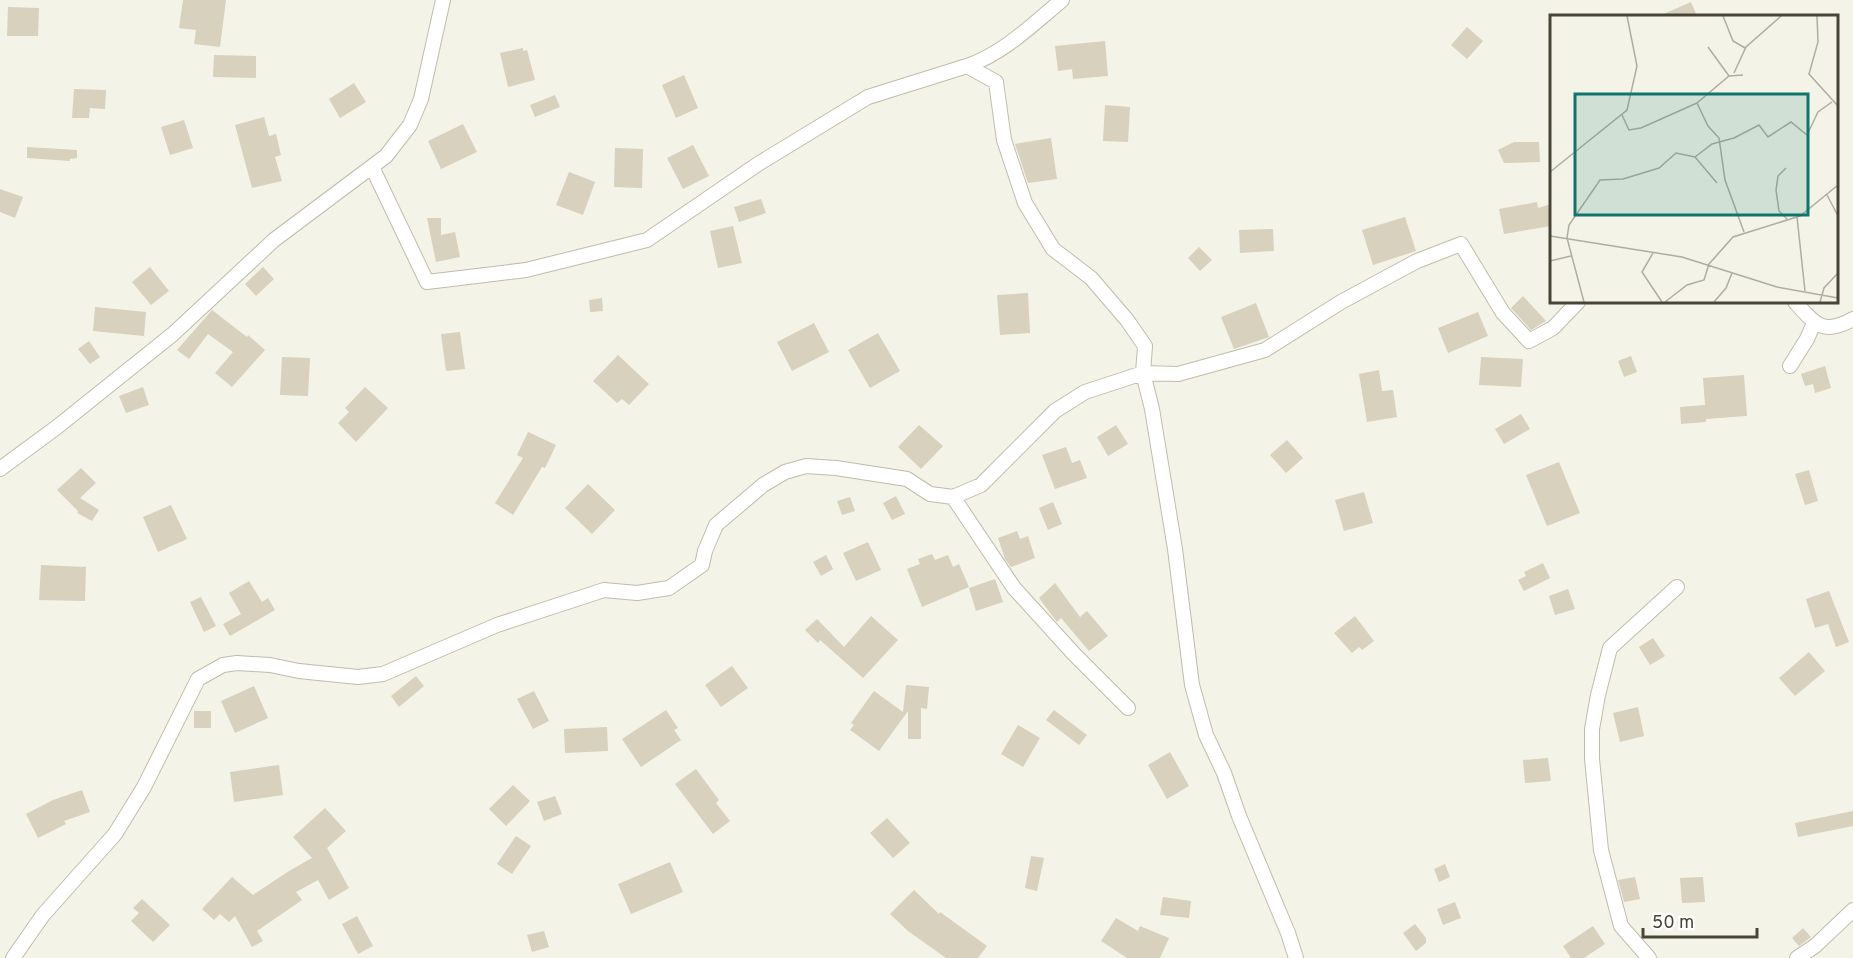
<svg xmlns="http://www.w3.org/2000/svg" width="1853" height="958" font-family="Overpass,sans-serif">
  <style>
    .building { fill: #d7d1bd }
    .lines { fill: none; stroke-linecap: round; stroke-linejoin: round }
    .minor-casing { stroke: #c0bcaa; stroke-width: 16 }
    .minor { stroke: #fff; stroke-width: 14 }
    .inset-road { fill: none; stroke: #afada1; stroke-width: 1.5 }
    .view { fill: #0f766e; fill-opacity: 0.15; stroke: #0f766e; stroke-width: 3 }
    .inset-edge { fill: none; stroke: #484436; stroke-width: 3 }
  </style>
  <rect width="100%" height="100%" fill="#f4f3e8"/>
  <path class="building" d="M183,0H226L220,47L194,44L196,30L179,28Z
    M1691,2L1697,16H1659Z
    M8,7L39,8L38,36H7Z
    M1467,27L1483,41L1467,59L1451,45Z
    M1105,41L1108,76L1073,79L1072,69L1058,71L1055,46Z
    M523,48V51L527,50L535,80L508,87L500,53Z
    M214,55L256,56V78L213,77Z
    M684,75L698,108L676,118L662,85Z
    M354,83L366,102L340,118L329,99Z
    M74,89L106,90L105,109L90,108L89,118H72Z
    M555,95L560,107L535,117L530,105Z
    M1105,105L1130,107L1128,142L1103,141Z
    M264,117L269,136L276,134L281,155L275,157L282,181L252,188L235,125Z
    M184,120L193,148L170,155L161,127Z
    M463,124L477,152L441,169L428,141Z
    M1051,138L1057,179L1028,183L1015,144Z
    M1514,142H1539L1540,162L1504,163L1498,150Z
    M693,145L709,176L683,189L667,158Z
    M27,147L77,150V158L70,159V161L27,158Z
    M615,148L643,149L642,188L614,187Z
    M569,172L595,182L583,215L556,205Z
    M0,189L23,197L15,218L0,212Z
    M761,199L766,213L739,222L734,207Z
    M1537,202L1538,208L1551,204V226L1504,234L1499,209Z
    M1405,217L1416,251L1373,265L1362,230Z
    M427,218H441V235L455,232L460,257L436,262Z
    M733,226L742,263L718,268L710,231Z
    M1273,229L1274,251L1240,253L1239,230Z
    M1199,247L1212,260L1200,271L1188,258Z
    M150,267L169,291L151,305L132,282Z
    M263,267L274,279L256,296L245,284Z
    M1028,293L1030,333L1000,335L997,295Z
    M1523,296L1546,321L1531,330L1511,308Z
    M602,298L603,311L590,312L589,300Z
    M1256,303L1269,337L1234,349L1221,317Z
    M95,307L146,312L144,336L93,331Z
    M212,310L247,337L248,335L265,350L232,387L215,373L233,352L208,334L189,359L177,350Z
    M1478,312L1488,336L1448,353L1438,328Z
    M814,323L829,352L792,371L777,342Z
    M460,332L465,369L446,371L441,334Z
    M878,333L900,371L870,388L848,350Z
    M89,341L100,357L90,364L78,349Z
    M618,355L649,384L629,405L622,399L617,403L593,381Z
    M1631,356L1637,372L1624,377L1618,361Z
    M282,357L310,358L308,396L280,395Z
    M1481,357L1523,359L1521,387L1479,385Z
    M1825,366L1831,388L1815,393L1813,384L1805,386L1801,374Z
    M1379,370L1382,391L1393,390L1397,417L1367,422L1359,374Z
    M1744,375L1747,416L1706,419V422L1681,424L1680,407L1705,405L1703,378Z
    M143,387L149,405L126,413L119,396Z
    M365,387L388,408L356,442L338,423L349,412L345,408Z
    M1521,414L1530,429L1504,444L1495,429Z
    M919,425L943,446L921,469L898,447Z
    M1116,425L1128,444L1108,456L1097,437Z
    M528,432L556,445L545,468L542,467L513,515L495,503L523,458L517,455Z
    M1287,440L1303,458L1286,473L1270,455Z
    M1066,447L1072,463L1080,460L1087,478L1055,489L1042,455Z
    M1559,462L1580,513L1547,526L1526,475Z
    M81,468L96,483L80,498L99,510L92,521L77,513L78,511L57,490Z
    M1809,470L1818,501L1805,505L1795,474Z
    M588,484L615,510L592,534L565,508Z
    M1364,492L1373,523L1344,531L1335,500Z
    M896,496L905,514L892,520L883,503Z
    M850,497L855,511L842,515L837,501Z
    M1053,502L1062,524L1048,530L1039,508Z
    M171,505L187,539L158,552L143,517Z
    M1017,531L1020,539L1028,536L1035,558L1011,567L1005,559L998,538Z
    M868,542L881,570L856,581L843,553Z
    M932,554L935,560L948,555L953,567L959,564L969,587L922,607L907,569L920,564L918,559Z
    M826,555L833,569L821,576L813,562Z
    M1543,563L1550,578L1524,591L1518,580L1526,576L1524,572Z
    M41,565L86,567L85,601L39,600Z
    M995,579L1003,602L976,611L969,588Z
    M249,581L262,602L268,598L275,610L230,636L223,624L241,614L229,593Z
    M1055,583L1080,617L1087,611L1108,636L1089,651L1061,618L1057,622L1039,598Z
    M1568,589L1575,609L1555,615L1549,596Z
    M1829,591L1849,642L1836,647L1828,624L1815,628L1806,599Z
    M201,597L216,626L204,632L190,602Z
    M871,616L898,640L863,678L820,640L818,643L805,630L817,619L844,647Z
    M1355,616L1374,641L1362,650L1359,647L1352,653L1334,633Z
    M1653,638L1665,656L1650,665L1639,647Z
    M1809,652L1825,671L1795,696L1779,678Z
    M732,666L748,688L721,707L705,685Z
    M416,676L424,686L399,707L391,696Z
    M906,685L929,687L927,709L921,708V739H908V711L879,751L850,730L854,725L851,723L874,691L903,712Z
    M254,686L268,718L235,733L221,701Z
    M534,691L549,721L533,729L517,699Z
    M1638,707L1644,736L1620,742L1613,713Z
    M666,710L678,728L674,730L681,740L641,767L622,739Z
    M1054,710L1087,735L1079,745L1046,720Z
    M194,711H211V728H194Z
    M1018,725L1040,738L1023,767L1001,754Z
    M607,727L608,751L565,753L564,729Z
    M1170,752L1189,786L1167,799L1148,765Z
    M1548,758L1551,781L1525,783L1523,760Z
    M279,765L283,795L234,802L230,772Z
    M696,769L719,800L716,803L730,821L713,834L675,784Z
    M513,785L530,801L506,826L489,809Z
    M82,790L90,812L64,821L66,824L38,838L26,814L53,800Z
    M555,796L562,814L544,821L537,802Z
    M325,808L346,831L327,848L349,888L329,900L318,880L296,892L302,900L257,931L263,941L252,947L235,916L229,922L220,914L214,920L202,909L232,877L253,895L289,871L312,858L293,837Z
    M1853,811V826L1798,837L1795,823Z
    M887,818L910,843L893,858L870,833Z
    M516,836L531,846L512,874L497,864Z
    M1031,856L1044,858L1037,891L1025,888Z
    M670,862L683,892L631,914L618,884Z
    M1445,864L1450,877L1439,882L1434,869Z
    M1635,877L1640,899L1624,902L1618,880Z
    M1703,877L1705,902L1682,903L1680,878Z
    M914,890L939,914L940,912L987,946L978,958H946L908,931L890,914Z
    M1163,897L1191,901L1189,918L1160,915Z
    M142,899L170,925L153,942L131,921L139,913L133,908Z
    M1455,902L1461,918L1443,925L1437,909Z
    M357,916L373,946L358,954L342,924Z
    M1116,918L1138,931L1140,926L1169,938L1160,958H1127L1101,941Z
    M1415,924L1426,938V943L1416,951L1403,933Z
    M1593,926L1605,944L1584,958H1571L1563,946Z
    M1803,928L1811,937L1799,946L1792,938Z
    M544,931L549,947L532,952L527,935Z"/>
  <g class="lines">
    <defs>
      <path id="minor" d="M1062,0C1032,25 1004,53 967,66L996,82L1004,140L1025,203L1053,249L1091,278L1127,320L1145,346L1143,373L1152,409L1175,549L1192,685L1206,735L1224,773L1239,816L1288,933L1296,958
        M372,167L427,282L526,270L647,240L758,164L868,97L967,66
        M1795,302C1815,324 1823,336 1853,319
        M1790,366L1807,339L1814,323
        M0,469L57,427L173,334L274,240L386,156L410,125L421,99L443,0
        M953,497L1014,588L1074,654L1128,708
        M13,958L43,915L115,834L144,787L198,679L223,665L237,663L270,665L299,671L358,677L383,674L497,625L604,590L637,593L669,588L702,565L705,551L716,525L763,485L785,472L806,466L836,468L907,479L930,494L953,497L981,485L1055,411L1085,392L1143,373L1178,374L1265,350L1341,302L1417,261L1461,244L1503,313L1529,341L1553,328L1578,302
        M1649,958L1621,926L1601,850L1592,759V729L1598,695L1610,648L1677,587
        M1797,958L1815,946L1853,910"/>
    </defs>
    <use href="#minor" class="minor-casing"/>
    <use href="#minor" class="minor"/>
  </g>
  <g transform="translate(1550 15)">
    <rect width="288" height="288" fill="#f4f3e8"/>
    <path class="inset-road" d="M173,1L183,26L195,33M267,1L268,27L259,59L288,91M158,32L179,61M184,58L196,32L231,1M193,60L179,61L147,88L158,111L169,123L175,165L194,217M72,100L79,115L91,113L147,88M145,142L167,168M236,153L228,161L226,175L229,196L237,204M0,157L77,95L87,51L77,1M277,180L288,201M247,202L255,276M0,221L132,242L227,272L288,283M103,238L92,257L112,287M0,246L21,241M34,287L17,223L19,210L50,165L73,164L109,153L126,138L145,142L162,129L184,123L209,110L218,122L241,107L257,120L268,97L282,87M115,287L137,270L154,265L159,249L183,222L250,201L288,170M164,287L176,273L182,258M270,287L274,273L288,258"/>
    <path class="view" d="M25,79H258V200H25Z"/>
    <rect width="288" height="288" class="inset-edge"/>
  </g>
  <path d="M1643 928v9h114v-9" fill="none" stroke="#484436" stroke-width="3"/>
  <text x="1652" y="928" font-size="18" fill="#484436" stroke="#ffffff" stroke-width="4.5" paint-order="stroke">50 m</text>
</svg>
